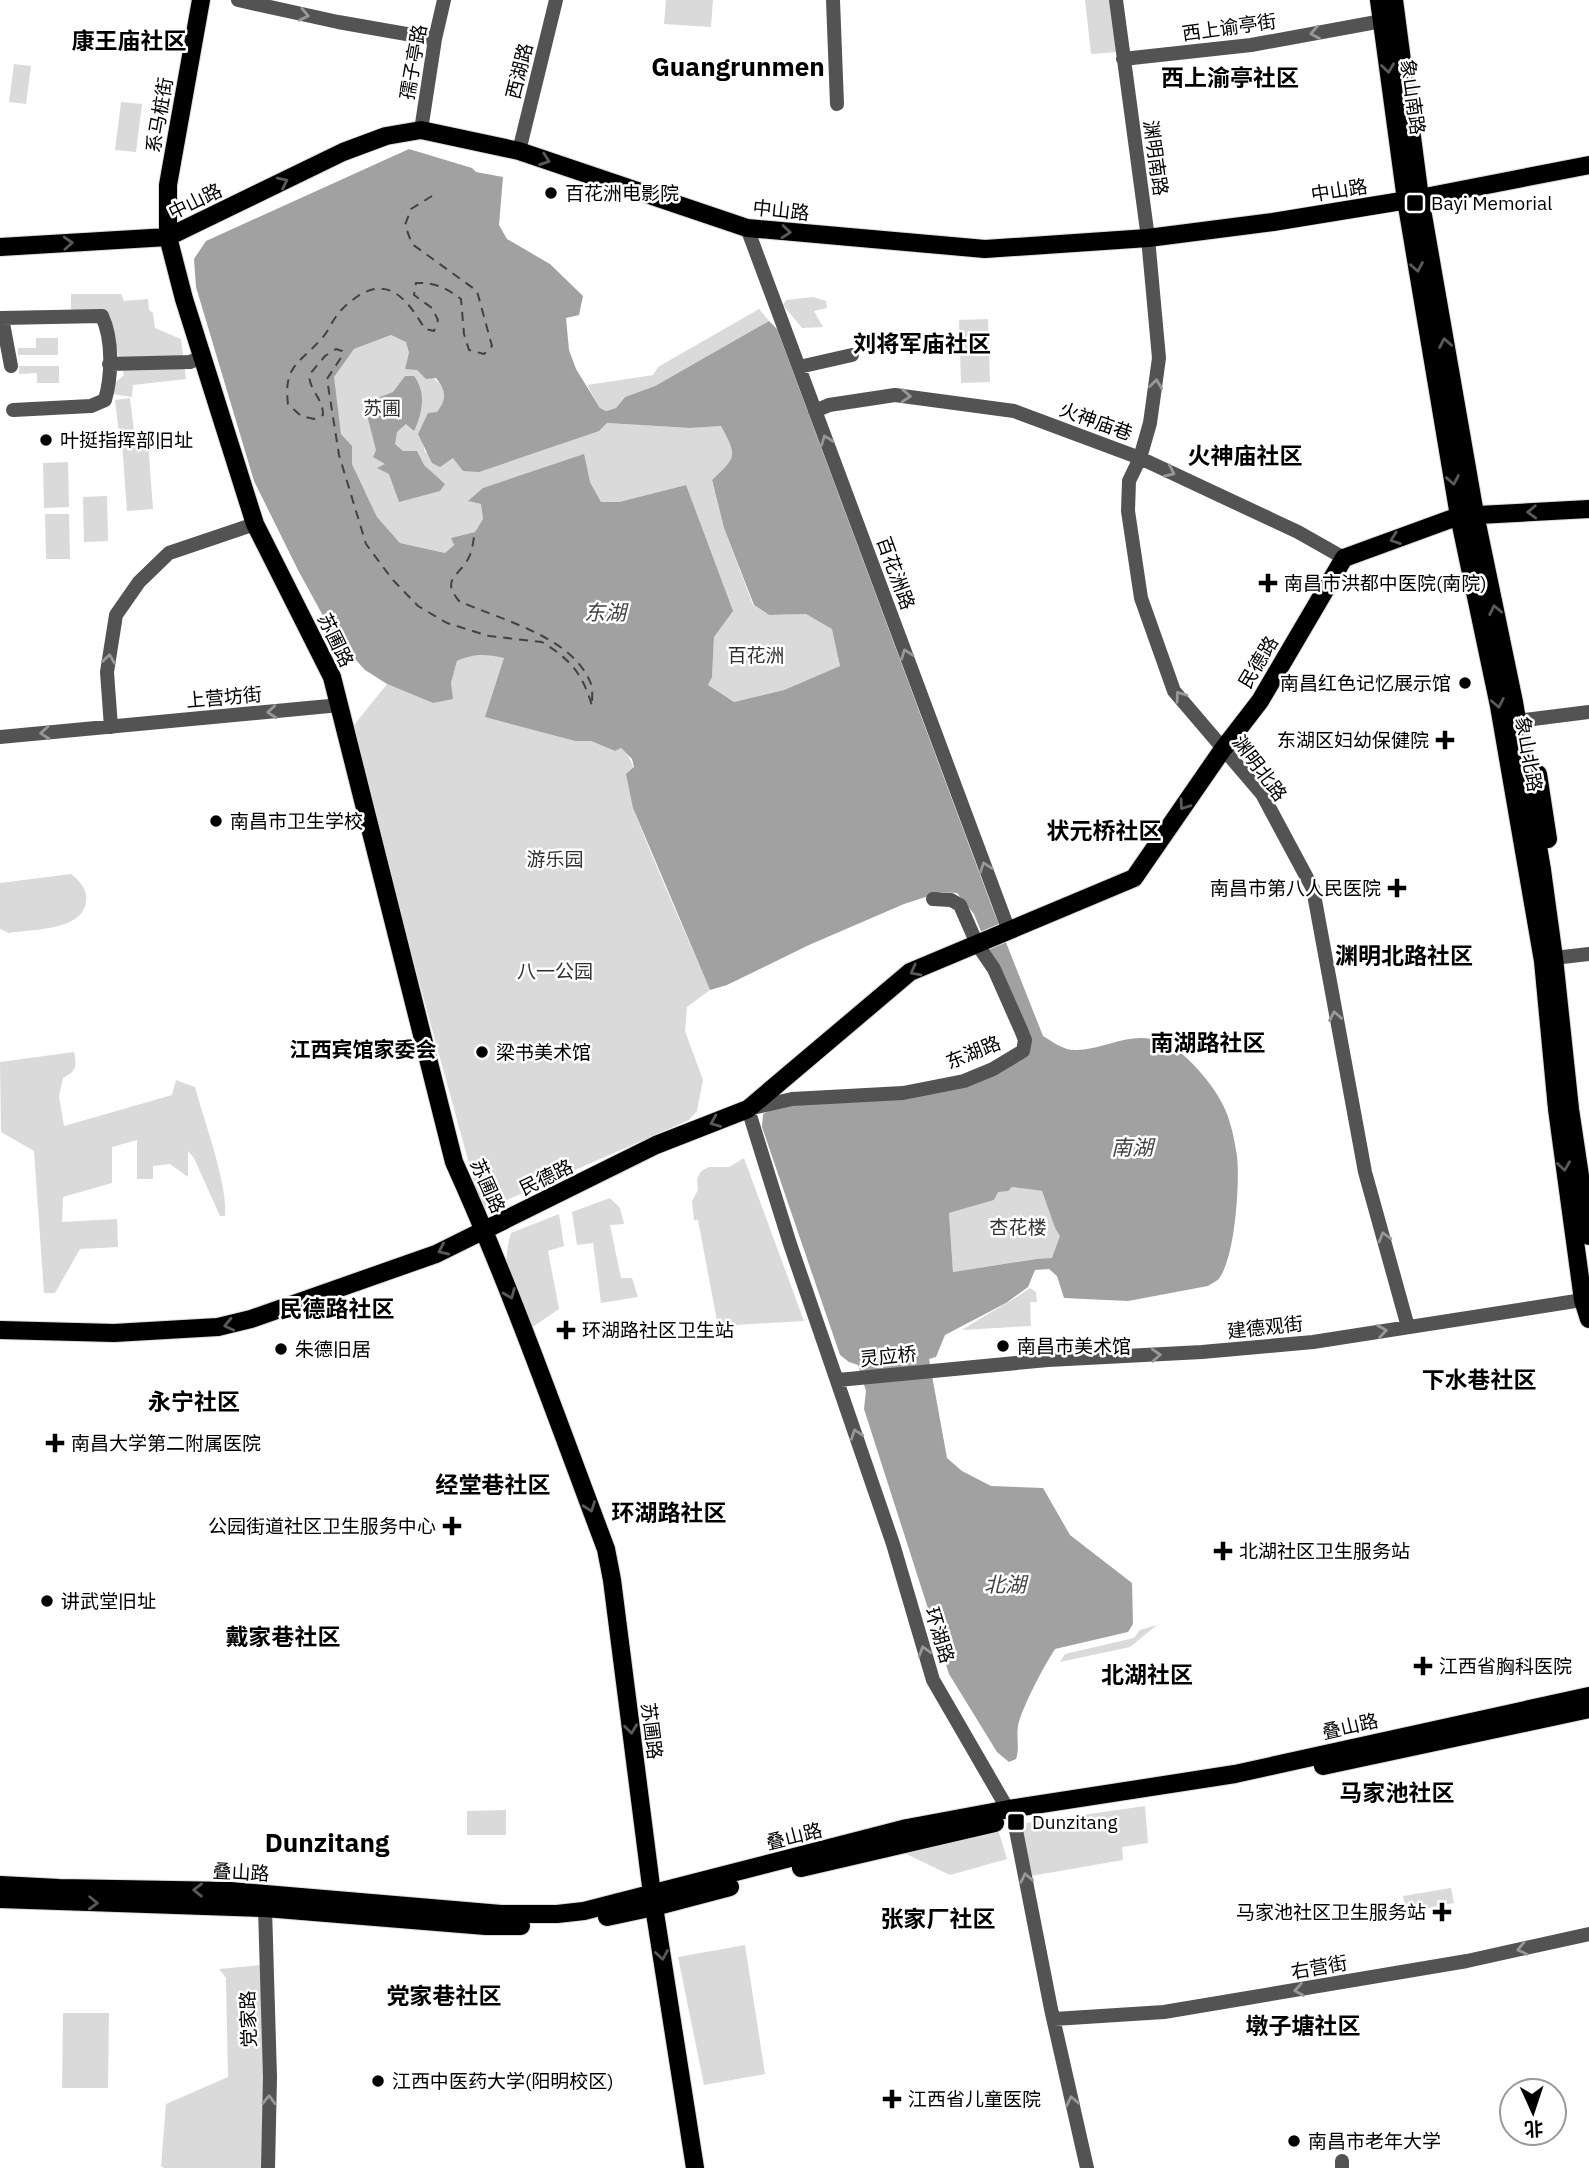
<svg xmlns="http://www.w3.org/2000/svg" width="1589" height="2168" font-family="'IBM Plex Sans','Noto Sans SC',sans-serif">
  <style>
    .green { fill: #dadada }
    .water { fill: #a1a1a1; fill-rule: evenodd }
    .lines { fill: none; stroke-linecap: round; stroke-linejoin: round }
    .ferry { stroke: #424242; stroke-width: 2; stroke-dasharray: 9 7; stroke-linecap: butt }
    .major-casing { stroke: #dbdbdb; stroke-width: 20 }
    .minor { stroke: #535353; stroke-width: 14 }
    .major { stroke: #000; stroke-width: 18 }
    .oneway { stroke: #989898 }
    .oneway2 { stroke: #595959 }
    .poi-dot { fill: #000; stroke: #fff; stroke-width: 2.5 }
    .labels { text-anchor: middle; stroke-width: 5; stroke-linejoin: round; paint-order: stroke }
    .street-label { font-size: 19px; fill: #000; stroke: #fff }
    .poi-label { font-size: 19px; fill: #000; stroke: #fff; text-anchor: start }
    .park-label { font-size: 19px; fill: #313131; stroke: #fff }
    .water-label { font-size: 21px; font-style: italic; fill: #424242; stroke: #fff }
    .neighbourhood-label { font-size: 21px; font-weight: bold; fill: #000; stroke: #fff }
    .quarter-label { font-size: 23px; font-weight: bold; fill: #000; stroke: #fff }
    .district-label { font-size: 26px; font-weight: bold; fill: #000; stroke: #fff }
  </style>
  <rect width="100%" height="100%" fill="#fff"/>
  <path class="green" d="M666,0H713L711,27L664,24Z
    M1085,0H1111L1117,52L1091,54Z
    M14,64L31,66L26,104L9,102Z
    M121,102L142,104L136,152L115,150Z
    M71,294H121L124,301L148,299L149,310L153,313L155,328L181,339L186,379L133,385L132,397L112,394L114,384L124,375L111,330L103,313L71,314Z
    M813,297L826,301L827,308L814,311L823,327L802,328L783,305L786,300Z
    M759,309L769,321L655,386L625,397L616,408L606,411L600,408L587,385L653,375L658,367Z
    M988,319L990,382L961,383L959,320Z
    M391,335L406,341L409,353L417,370C464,388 439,408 422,439L425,452L453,458L607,423L690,428L721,426C737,456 737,457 712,481L724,528L753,605L769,615L806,614L833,629L840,666L784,690L734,702L707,685L712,676L714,637L686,485L619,502H601L590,482L469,501L481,504L483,519L475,532L452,538L454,545L445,553L400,543L377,517L352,464V447L341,434L333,377L354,349Z
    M36,338H58V355H18V348H36Z
    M19,366H59V383H37V373L19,374Z
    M130,398L135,440L120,442L115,400Z
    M148,442L153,509L127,511L122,443Z
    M68,462L69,507L44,508L43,463Z
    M107,496L108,541L84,542L83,497Z
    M45,514H69L70,559H46Z
    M486,654L505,658L486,717L575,741H591L615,751L621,748C647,774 625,787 635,813C658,873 685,931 710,990L687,1007L685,1031L703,1080L697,1111L689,1120L482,1211L350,730L387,684L433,703L451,683L457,661L471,655Z
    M71,874C80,881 88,890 86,902C82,931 32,929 9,933L0,929V883Z
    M74,1052C77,1067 76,1071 63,1078L59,1096L64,1126L172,1095L176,1080L195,1087C204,1121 228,1184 225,1216H220L194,1158L188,1151V1177L170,1164L153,1166V1179H137V1140L112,1147V1183L63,1197L62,1222L117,1219L118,1247L80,1249L55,1293H44L34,1151L1,1132L0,1062Z
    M744,1158L752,1180L804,1321L718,1326L698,1220H694L692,1201L698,1190L697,1179L701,1171L709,1167H729Z
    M1012,1187L1042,1191L1055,1228L1061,1236L1052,1259H1036L953,1272L949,1213L994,1200L997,1192Z
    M610,1198L620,1208L624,1224L610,1225L621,1278H632L638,1297L601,1303L593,1243L577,1245L572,1212Z
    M559,1214L564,1246L548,1251L559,1309L528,1330C513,1293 499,1274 511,1233Z
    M1030,1288L1036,1292L1037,1302H1030L1031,1326L962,1330C984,1315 1008,1304 1030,1288Z
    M1157,1625L1130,1647L1060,1662L1065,1654L1134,1638L1140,1630Z
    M1145,1806L1148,1843L1122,1847L1123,1860L1031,1876L1020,1824Z
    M506,1810V1835H467V1811Z
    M997,1826L1007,1859L950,1875L902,1852Z
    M1451,1888L1454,1903L1406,1912L1403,1896Z
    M745,1945L765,2074L704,2085L678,1957Z
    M260,1965L264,2082L262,2168H164L161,2166L166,2104L228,2077L226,1978L219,1969Z
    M63,2013H109L108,2088H62Z"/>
  <path class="water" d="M409,149L472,168L476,172L503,177L499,225L507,239L550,264L583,296L579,315L566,318L569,350L576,369L600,408L606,411L616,408L625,397L655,386L769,321L777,329L992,907L1043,1036C1053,1042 1064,1051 1077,1050C1109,1049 1131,1029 1165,1043C1188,1053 1219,1091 1227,1114C1232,1127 1235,1143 1237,1156C1240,1182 1235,1256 1220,1277C1218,1281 1212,1283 1208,1286L1128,1301L1064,1298L1057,1276L1049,1269L1035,1270L1028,1287L1006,1303L945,1335L936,1357L929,1359L947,1458L962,1471L991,1486L1043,1488L1070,1535L1132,1583L1133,1624L1128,1632L1055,1649C1045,1664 1021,1709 1018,1726C1016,1737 1020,1748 1016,1759L1009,1762L997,1752L949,1674L864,1409L866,1391L858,1365L849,1362L840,1355L762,1127L763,1114L780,1105L966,1085L1025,1041L974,914L957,893L941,892L904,904L809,945L727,985L710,990L633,808L626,774L634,767L632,759L621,748L615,751L591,741H575L485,717L504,658C486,654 474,653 457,661L451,683L453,699L433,703L387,684L365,670L334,636L298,570L254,481L196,287L194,259L206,241ZM391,335L406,342L409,353L405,369L417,370L426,379L436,378C446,391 447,398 437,412L428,413L418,434L432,463L440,467L453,458L463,471L479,472L599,431L607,423L690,428L721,426C737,456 737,457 712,480L724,528L754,605L769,615L806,614L832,629L840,666L784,690L734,702L708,685L712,677L714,637L733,611L686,485L619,502H601L590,482L584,454L483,488L468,501L481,504L483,519L475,532L451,538L454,545L445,553L400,543L377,517L352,464V446L341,434L334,377L354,349ZM1012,1187L1042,1191L1055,1228L1060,1236L1052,1258L1036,1259L953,1272L949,1213L994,1200L998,1192L1008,1191Z
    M405,376H414C427,393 422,414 414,431L406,424L397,432L395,444L403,451H417L424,465L445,484L440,491L399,502L389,474L377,468L385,464L373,457L376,450L367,415L380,397L393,392Z"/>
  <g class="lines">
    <path class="ferry" d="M432,196L411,209L405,225L412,244L477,291L492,346L484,354L469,350L464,334L461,299C446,288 435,282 416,283L414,295L432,308L438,320L434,331L425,329C409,303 391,275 358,296C351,301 343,307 338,314C332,321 329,330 323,337C301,363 283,364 288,404L301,416L314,419L323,415C323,398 310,392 309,375L325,356L336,349L342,351V356L327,379L339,455L366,544L392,579L418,606L447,623L489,636L542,642C570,659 583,674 592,706C592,699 593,690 591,684C573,636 500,620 459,601C441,579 458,577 468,559C473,551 473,540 475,532"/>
    <defs>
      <path id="major" d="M201,0L168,185V237L184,299L255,524L332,677L454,1162C511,1288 557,1419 606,1549L612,1580L652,1894L695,2168
        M1379,0L1406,200L1459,516L1499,706L1543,961L1557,1109L1583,1300L1589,1319
        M1394,0L1420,198L1475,514L1514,702L1542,870L1554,958L1570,1109L1589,1236
        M0,247L168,237L343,152L386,136L421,130L519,151L747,228L985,249L1148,238L1273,222L1420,198L1589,165
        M1538,774L1548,839
        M0,1330L114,1333L218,1327L251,1319L436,1254L656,1145L748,1109L910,972L1134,878L1223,749L1260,701L1344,558L1459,516L1589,509
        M1323,1766L1589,1709
        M801,1868L995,1823
        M0,1885L59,1888L230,1891L501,1914H557L584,1911L907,1828L1009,1809L1235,1774L1589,1696
        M0,1899L265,1908L486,1926H521
        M607,1917L654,1907L730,1887"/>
    </defs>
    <use href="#major" class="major-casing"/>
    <path class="minor" d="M238,0L338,22L435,39
      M833,0L837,104
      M1116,0L1148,238L1159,358L1150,423L1140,458L1129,481L1128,511L1141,598L1174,691L1262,794L1313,889L1365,1172L1408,1327
      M1123,59L1251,45L1382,21
      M421,130L435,39L444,0
      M519,151L556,0
      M747,228L1009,931
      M109,364L190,362L202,357
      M11,366L2,318L102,316C113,340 112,375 105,400L91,406L13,410
      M799,367L852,355
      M815,411L829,405L895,395L1014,411L1140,458L1298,532L1344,558
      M1517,721L1589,712
      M111,727L107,672L116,615L139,582L169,553L255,524
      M0,737L340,705
      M933,899L951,900L960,905L977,944L994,969L1021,1030L1025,1040L1023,1051L993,1069L964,1081L903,1093L792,1099L748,1109L790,1244L893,1544L933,1680L1014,1820L1051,2009L1087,2168
      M1554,958L1589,954
      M838,1380L1048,1360L1202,1352L1313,1342L1589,1299
      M258,1904L265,1908L270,2077L268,2168
      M1054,2019L1164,2012L1467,1961L1589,1934
      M1342,2161V2168"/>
    <use href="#major" class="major"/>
  </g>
  <defs><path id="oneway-chevron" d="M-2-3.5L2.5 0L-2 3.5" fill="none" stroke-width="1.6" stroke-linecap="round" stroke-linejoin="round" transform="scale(1.75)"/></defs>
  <g class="oneway">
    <use href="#oneway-chevron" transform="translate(304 15) rotate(12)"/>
    <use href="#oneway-chevron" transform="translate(1315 33) rotate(170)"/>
    <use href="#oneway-chevron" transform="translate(1156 384) rotate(-83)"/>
    <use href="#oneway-chevron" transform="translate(906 396) rotate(4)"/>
    <use href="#oneway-chevron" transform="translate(826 440) rotate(-110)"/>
    <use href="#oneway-chevron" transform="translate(1170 472) rotate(25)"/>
    <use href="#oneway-chevron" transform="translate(906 654) rotate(-110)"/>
    <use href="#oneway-chevron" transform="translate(109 659) rotate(-82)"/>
    <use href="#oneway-chevron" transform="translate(1180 696) rotate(-126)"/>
    <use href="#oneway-chevron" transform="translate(272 712) rotate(175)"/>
    <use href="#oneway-chevron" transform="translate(45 733) rotate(175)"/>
    <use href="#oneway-chevron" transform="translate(985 867) rotate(-110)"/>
    <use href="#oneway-chevron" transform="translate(1335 1016) rotate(-100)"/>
    <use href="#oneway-chevron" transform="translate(1384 1237) rotate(-106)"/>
    <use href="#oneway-chevron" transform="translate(1382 1331) rotate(-9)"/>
    <use href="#oneway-chevron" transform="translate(1156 1355) rotate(-3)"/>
    <use href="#oneway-chevron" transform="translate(856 1434) rotate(-109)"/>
    <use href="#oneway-chevron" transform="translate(924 1651) rotate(-107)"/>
    <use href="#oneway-chevron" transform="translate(1026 1878) rotate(-101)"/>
    <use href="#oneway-chevron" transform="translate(1522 1949) rotate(167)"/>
    <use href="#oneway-chevron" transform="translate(1299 1990) rotate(170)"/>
    <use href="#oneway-chevron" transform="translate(269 2100) rotate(-89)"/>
    <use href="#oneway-chevron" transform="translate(1072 2101) rotate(-102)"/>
  </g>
  <g class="oneway2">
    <use href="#oneway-chevron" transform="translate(1388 68) rotate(82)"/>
    <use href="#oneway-chevron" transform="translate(545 160) rotate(19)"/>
    <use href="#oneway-chevron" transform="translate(283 182) rotate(-26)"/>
    <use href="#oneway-chevron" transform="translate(786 232) rotate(5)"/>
    <use href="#oneway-chevron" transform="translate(68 243) rotate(-3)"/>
    <use href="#oneway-chevron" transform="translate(1417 267) rotate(80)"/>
    <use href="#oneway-chevron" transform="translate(1445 343) rotate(-100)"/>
    <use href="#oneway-chevron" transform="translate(1453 480) rotate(80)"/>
    <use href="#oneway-chevron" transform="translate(1532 512) rotate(178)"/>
    <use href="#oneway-chevron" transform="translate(1395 539) rotate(160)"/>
    <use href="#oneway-chevron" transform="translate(1495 610) rotate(-102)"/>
    <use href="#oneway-chevron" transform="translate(1498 703) rotate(79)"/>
    <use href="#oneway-chevron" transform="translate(1184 805) rotate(125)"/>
    <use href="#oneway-chevron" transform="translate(915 971) rotate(152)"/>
    <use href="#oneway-chevron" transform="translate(715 1122) rotate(158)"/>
    <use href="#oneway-chevron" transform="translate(1564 1166) rotate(82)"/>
    <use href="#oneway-chevron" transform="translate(443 1250) rotate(155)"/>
    <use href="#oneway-chevron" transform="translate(510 1294) rotate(68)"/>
    <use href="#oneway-chevron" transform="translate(229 1325) rotate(167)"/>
    <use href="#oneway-chevron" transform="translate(590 1507) rotate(70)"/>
    <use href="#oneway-chevron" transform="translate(631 1729) rotate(83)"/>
    <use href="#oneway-chevron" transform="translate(198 1890) rotate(-179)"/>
    <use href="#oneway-chevron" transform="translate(93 1903) rotate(2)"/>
    <use href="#oneway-chevron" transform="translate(662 1955) rotate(81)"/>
  </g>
  <g class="poi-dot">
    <circle cx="551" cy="193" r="7"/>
    <rect x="1406" y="194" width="18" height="18" rx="3.5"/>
    <circle cx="46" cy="440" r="7"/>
    <path d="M1264.5 572.5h7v7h7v7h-7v7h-7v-7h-7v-7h7z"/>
    <circle cx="1465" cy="683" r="7"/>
    <path d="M1441.5 729.5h7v7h7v7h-7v7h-7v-7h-7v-7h7z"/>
    <circle cx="216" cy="821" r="7"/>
    <path d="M1393.5 877.5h7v7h7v7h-7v7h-7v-7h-7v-7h7z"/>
    <circle cx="482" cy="1052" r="7"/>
    <path d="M562.5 1319.5h7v7h7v7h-7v7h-7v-7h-7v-7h7z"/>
    <circle cx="1003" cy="1346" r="7"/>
    <circle cx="281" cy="1349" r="7"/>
    <path d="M51.5 1432.5h7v7h7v7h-7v7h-7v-7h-7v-7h7z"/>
    <path d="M448.5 1515.5h7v7h7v7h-7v7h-7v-7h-7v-7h7z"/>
    <path d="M1219.5 1540.5h7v7h7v7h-7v7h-7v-7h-7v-7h7z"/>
    <circle cx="47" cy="1601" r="7"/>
    <path d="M1419.5 1655.5h7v7h7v7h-7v7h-7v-7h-7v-7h7z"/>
    <rect x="1007" y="1813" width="18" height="18" rx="3.5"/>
    <path d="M1438.5 1901.5h7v7h7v7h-7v7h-7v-7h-7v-7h7z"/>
    <circle cx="378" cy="2081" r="7"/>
    <path d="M888.5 2088.5h7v7h7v7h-7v7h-7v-7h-7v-7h7z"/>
    <circle cx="1294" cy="2141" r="7"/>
  </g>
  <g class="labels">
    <g class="street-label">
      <text transform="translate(1229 27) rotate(-8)" y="7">西上谕亭街</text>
      <text transform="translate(413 62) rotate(-80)" y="7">孺子亭路</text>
      <text transform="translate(519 71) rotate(-76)" y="7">西湖路</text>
      <text transform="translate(1413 97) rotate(82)" y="7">象山南路</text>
      <text transform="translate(159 115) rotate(-80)" y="7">系马桩街</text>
      <text transform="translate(1156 158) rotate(82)" y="7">渊明南路</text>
      <text transform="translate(1339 190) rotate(-9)" y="7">中山路</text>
      <text transform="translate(195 201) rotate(-26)" y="7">中山路</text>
      <text transform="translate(781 210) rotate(6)" y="7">中山路</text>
      <text transform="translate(1096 421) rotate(20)" y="7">火神庙巷</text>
      <text transform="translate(896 573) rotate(70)" y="7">百花洲路</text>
      <text transform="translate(336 640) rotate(64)" y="7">苏圃路</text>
      <text transform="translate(1258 662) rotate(-59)" y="7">民德路</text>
      <text transform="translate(224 697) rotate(-5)" y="7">上营坊街</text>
      <text transform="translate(1529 754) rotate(80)" y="7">象山北路</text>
      <text transform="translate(1260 768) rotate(53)" y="7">渊明北路</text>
      <text transform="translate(973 1052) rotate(-22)" y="7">东湖路</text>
      <text transform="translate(546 1177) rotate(-26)" y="7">民德路</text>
      <text transform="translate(488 1186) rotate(66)" y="7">苏圃路</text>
      <text transform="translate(1265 1327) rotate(-6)" y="7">建德观街</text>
      <text transform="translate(888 1356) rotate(-6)" y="7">灵应桥</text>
      <text transform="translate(940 1635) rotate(73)" y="7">环湖路</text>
      <text transform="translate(1350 1726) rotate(-13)" y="7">叠山路</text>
      <text transform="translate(652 1731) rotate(83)" y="7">苏圃路</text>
      <text transform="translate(794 1836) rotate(-14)" y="7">叠山路</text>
      <text transform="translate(241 1872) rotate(3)" y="7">叠山路</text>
      <text transform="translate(1319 1967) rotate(-10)" y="7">右营街</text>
      <text transform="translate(248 2019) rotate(-92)" y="7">党家路</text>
    </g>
    <g class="poi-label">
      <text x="565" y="200">百花洲电影院</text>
      <text x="1431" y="210">Bayi Memorial</text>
      <text x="60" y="447">叶挺指挥部旧址</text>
      <text x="1284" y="590">南昌市洪都中医院(南院)</text>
      <text x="1451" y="690" text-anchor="end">南昌红色记忆展示馆</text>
      <text x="1429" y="747" text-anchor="end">东湖区妇幼保健院</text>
      <text x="230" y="828">南昌市卫生学校</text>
      <text x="1381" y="895" text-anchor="end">南昌市第八人民医院</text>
      <text x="496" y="1059">梁书美术馆</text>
      <text x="582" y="1337">环湖路社区卫生站</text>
      <text x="1017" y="1353">南昌市美术馆</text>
      <text x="295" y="1356">朱德旧居</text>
      <text x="71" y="1450">南昌大学第二附属医院</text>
      <text x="436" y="1533" text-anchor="end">公园街道社区卫生服务中心</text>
      <text x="1239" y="1558">北湖社区卫生服务站</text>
      <text x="61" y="1608">讲武堂旧址</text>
      <text x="1439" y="1673">江西省胸科医院</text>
      <text x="1032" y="1829">Dunzitang</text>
      <text x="1426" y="1919" text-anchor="end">马家池社区卫生服务站</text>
      <text x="392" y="2088">江西中医药大学(阳明校区)</text>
      <text x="908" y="2106">江西省儿童医院</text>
      <text x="1308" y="2148">南昌市老年大学</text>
    </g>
    <g class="park-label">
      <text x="382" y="415">苏圃</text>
      <text x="756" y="662">百花洲</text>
      <text x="555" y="866">游乐园</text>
      <text x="555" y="978">八一公园</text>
      <text x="1018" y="1234">杏花楼</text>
    </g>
    <g class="water-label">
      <text x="605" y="620">东湖</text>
      <text x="1132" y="1155">南湖</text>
      <text x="1005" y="1592">北湖</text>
    </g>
    <g class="neighbourhood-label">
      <text x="363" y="1057">江西宾馆家委会</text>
    </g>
    <g class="quarter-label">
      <text x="129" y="49">康王庙社区</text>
      <text x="1230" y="86">西上渝亭社区</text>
      <text x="922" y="352">刘将军庙社区</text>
      <text x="1245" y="464">火神庙社区</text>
      <text x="1104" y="839">状元桥社区</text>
      <text x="1404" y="964">渊明北路社区</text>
      <text x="1208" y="1051">南湖路社区</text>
      <text x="337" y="1317">民德路社区</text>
      <text x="1479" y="1388">下水巷社区</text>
      <text x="194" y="1410">永宁社区</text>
      <text x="493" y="1493">经堂巷社区</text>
      <text x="669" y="1521">环湖路社区</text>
      <text x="283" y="1645">戴家巷社区</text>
      <text x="1147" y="1683">北湖社区</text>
      <text x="1397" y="1801">马家池社区</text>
      <text x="938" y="1927">张家厂社区</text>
      <text x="444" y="2004">党家巷社区</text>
      <text x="1303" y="2034">墩子塘社区</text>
    </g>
    <g class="district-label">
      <text x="738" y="76">Guangrunmen</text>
      <text x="327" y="1852">Dunzitang</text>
    </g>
  </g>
  <g transform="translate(1533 2112) rotate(177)"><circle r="33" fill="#ffffff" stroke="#999999" stroke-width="2"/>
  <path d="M0-5L12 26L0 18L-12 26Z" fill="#000000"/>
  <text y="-10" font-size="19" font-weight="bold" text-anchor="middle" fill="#000000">北</text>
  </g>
</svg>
